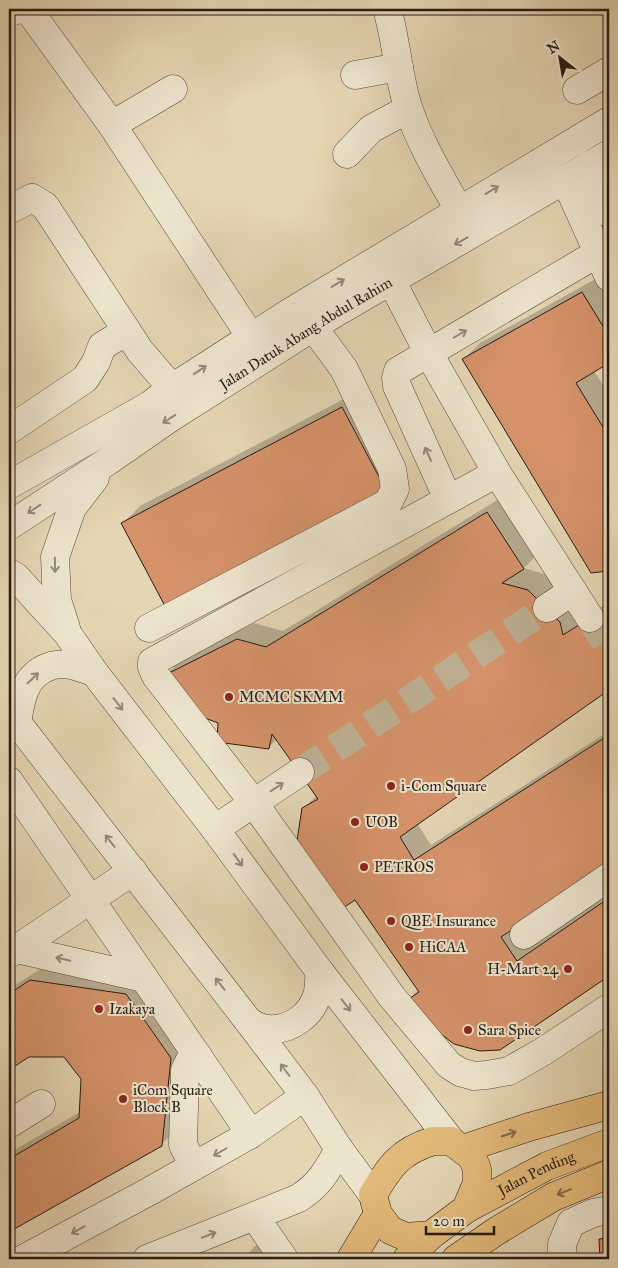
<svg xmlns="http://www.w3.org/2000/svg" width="618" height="1268" font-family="'IM FELL Great Primer',serif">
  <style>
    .shadow { fill: #0003 }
    .building { fill: #d5926b; stroke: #271b14 }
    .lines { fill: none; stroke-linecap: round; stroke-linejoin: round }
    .minor-tunnel { stroke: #beb093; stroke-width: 28; stroke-dasharray: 28 14; stroke-linecap: butt }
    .minor-casing { stroke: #564a3c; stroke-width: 29 }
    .major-casing { stroke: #271b14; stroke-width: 29 }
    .minor { stroke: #ede4ce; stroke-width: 28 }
    .major { stroke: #e2ba7a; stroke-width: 28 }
    .oneway { stroke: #948a7a }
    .oneway2 { stroke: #846a47 }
    .poi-dot { fill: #8f2418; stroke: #ede4ce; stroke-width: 2 }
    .labels { text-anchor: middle; stroke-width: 4; stroke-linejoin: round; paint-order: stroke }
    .street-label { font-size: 15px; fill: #271b14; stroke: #ede4ce }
    .poi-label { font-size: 15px; fill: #271b14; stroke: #ede4ce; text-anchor: start }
  </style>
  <rect width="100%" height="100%" fill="#e4d5b3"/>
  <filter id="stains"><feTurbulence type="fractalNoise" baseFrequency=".004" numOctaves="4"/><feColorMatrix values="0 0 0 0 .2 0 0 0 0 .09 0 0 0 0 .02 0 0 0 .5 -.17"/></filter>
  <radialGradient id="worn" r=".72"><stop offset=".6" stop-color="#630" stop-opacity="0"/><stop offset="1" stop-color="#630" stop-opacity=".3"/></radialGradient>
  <path class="shadow" d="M599,277L609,293V362L594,371L609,394V570L592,572L464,359L480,343Z
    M359,391L402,474L123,523L140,506Z
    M504,496L540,552L524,568L545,574L576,605L579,620L609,602V689L417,823L431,845L609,731V863L520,923L534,945L609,894V975L602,980L407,1001L419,989L303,809L317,795L277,739L269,747L219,722L165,676L181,660L254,623L283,631Z
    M48,964L143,978L187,1041L178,1128L161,1145L9,1230V1153L80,1112L82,1079L64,1055L29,1056L9,1068V989Z
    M609,1231V1259H601V1239Z
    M258,1243L278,1259H243Z"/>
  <path class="building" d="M582,292L609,336V363L576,383L609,437V571L591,573L462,359Z
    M342,407L387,492L166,608L121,523Z
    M487,512L524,569L502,583L528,590L560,622L563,635L590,618L609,615V690L400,837L414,860L609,735V865L501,937L517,961L609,898V976L500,1050L480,1051L454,1044L420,1018L406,1001L419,992L355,900L337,912L295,854L302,808L318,799L272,734L269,749L217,742L218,723L187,711L163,676L237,639L266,647Z
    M30,980L126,994L171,1058L162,1146L9,1232V1159L79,1118L81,1079L64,1057H29L9,1070V994Z
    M609,1238V1259H600L599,1239Z"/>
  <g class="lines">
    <path class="minor-tunnel" d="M590,618L609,648
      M300,772L547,608"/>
    <defs>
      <g id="minor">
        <path d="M387,9C397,42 398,79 409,110C421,145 441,178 459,210"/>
        <path d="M9,13C16,9 23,8 30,12L112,125L251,337"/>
        <path d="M355,75L399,67"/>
        <path d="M577,90L609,71"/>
        <path d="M112,125L173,89"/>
        <path d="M347,154L371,129L408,109"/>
        <path d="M589,165L609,213"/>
        <path d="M565,179L609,277"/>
        <path d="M9,210L32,198L45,206L140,351L172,388"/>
        <path d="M391,280L428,352L497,473L590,618"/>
        <path d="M9,430L85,379L96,362L102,346L127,331"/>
        <path d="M497,473L161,657L152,662V667L156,676L253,802L392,997L449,1065L460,1072L474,1076L487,1075L509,1071L544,1051L609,1008"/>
        <path d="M9,485L150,405L172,388L292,311L609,121"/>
        <path d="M448,499L397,386L396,378L398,371L598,253"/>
        <path id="s1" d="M9,526L108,461L170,418L332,315L609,154"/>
        <path d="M9,573L16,577L67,633L94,672L215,829L320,972L451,1141"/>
        <path d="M547,608L573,591"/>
        <path d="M66,628L57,600L55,557L72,508L95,478"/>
        <path d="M149,628L388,503L395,489L392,469L344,369L313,327"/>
        <path d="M9,712L249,1022L305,1096L339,1149L373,1195"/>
        <path d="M17,722C21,699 24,676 48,667C55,664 64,664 72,665C79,667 87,670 94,672"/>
        <path d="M9,781L251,1134"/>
        <path d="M215,829L300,772"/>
        <path d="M524,935L609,877"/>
        <path d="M17,949L144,978"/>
        <path d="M9,954L133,871"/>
        <path d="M249,1022C255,1025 262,1029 268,1029C291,1031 313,1014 318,992C319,985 319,978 320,972"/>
        <path d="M9,1124L41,1104"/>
        <path d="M194,1166L183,1145L185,1070L189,1062L198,1056"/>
        <path d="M255,1217L284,1259"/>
        <path d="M23,1259L150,1191L251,1134L305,1096"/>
        <path d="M147,1259L299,1198C320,1184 327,1171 339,1149"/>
        <path d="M562,1259V1244L571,1223L593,1213L609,1210"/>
      </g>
      <g id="major">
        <path d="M433,1141H451L472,1157L477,1169V1183L466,1209L431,1235L406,1237L390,1230L378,1214L373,1195C389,1167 400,1151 433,1141Z"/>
        <path d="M463,1149L529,1127L609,1105"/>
        <path id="s2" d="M466,1209L547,1166L609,1143"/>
        <path d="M351,1259L378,1214"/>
        <path d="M407,1259L431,1235"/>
        <path d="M456,1259L495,1232L553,1197L609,1174"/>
      </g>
    </defs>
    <use href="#minor" class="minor-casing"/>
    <use href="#major" class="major-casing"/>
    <use href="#minor" class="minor"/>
    <use href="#major" class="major"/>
  </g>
  <defs><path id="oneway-shaft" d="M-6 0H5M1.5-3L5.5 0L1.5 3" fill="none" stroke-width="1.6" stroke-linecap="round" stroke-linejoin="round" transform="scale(1.25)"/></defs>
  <g class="oneway">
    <use href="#oneway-shaft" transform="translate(492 190) rotate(-31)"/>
    <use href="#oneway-shaft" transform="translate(461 241) rotate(151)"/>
    <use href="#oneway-shaft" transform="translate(338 283) rotate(-31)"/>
    <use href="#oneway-shaft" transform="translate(460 334) rotate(-30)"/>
    <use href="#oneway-shaft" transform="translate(200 370) rotate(-33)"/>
    <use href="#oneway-shaft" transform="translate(169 419) rotate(146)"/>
    <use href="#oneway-shaft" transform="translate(428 454) rotate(-114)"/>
    <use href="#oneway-shaft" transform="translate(34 509) rotate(147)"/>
    <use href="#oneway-shaft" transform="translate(55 565) rotate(89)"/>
    <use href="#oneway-shaft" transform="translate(33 678) rotate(-44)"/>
    <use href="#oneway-shaft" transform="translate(118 704) rotate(52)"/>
    <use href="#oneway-shaft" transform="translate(277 787) rotate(-33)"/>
    <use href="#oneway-shaft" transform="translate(110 841) rotate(-128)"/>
    <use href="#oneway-shaft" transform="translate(238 860) rotate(54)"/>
    <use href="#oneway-shaft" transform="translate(63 959) rotate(-167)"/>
    <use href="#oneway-shaft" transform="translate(220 984) rotate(-128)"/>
    <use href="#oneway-shaft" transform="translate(346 1005) rotate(52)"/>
    <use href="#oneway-shaft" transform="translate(285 1070) rotate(-127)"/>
    <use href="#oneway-shaft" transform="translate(220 1152) rotate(150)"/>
    <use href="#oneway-shaft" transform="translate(78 1230) rotate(152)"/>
    <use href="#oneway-shaft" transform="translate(209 1235) rotate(-21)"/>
  </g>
  <g class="oneway2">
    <use href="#oneway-shaft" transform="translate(509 1134) rotate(-18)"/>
    <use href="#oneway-shaft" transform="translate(564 1192) rotate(158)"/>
  </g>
  <g class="poi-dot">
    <circle cx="229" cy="697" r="5"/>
    <circle cx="391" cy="786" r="5"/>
    <circle cx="355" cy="822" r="5"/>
    <circle cx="364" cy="867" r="5"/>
    <circle cx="391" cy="921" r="5"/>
    <circle cx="409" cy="947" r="5"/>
    <circle cx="568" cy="969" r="5"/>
    <circle cx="99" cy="1009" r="5"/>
    <circle cx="468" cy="1030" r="5"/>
    <circle cx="123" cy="1099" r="5"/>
  </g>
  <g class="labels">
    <g class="street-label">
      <text dy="5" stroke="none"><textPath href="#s1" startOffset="354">Jalan Datuk Abang Abdul Rahim</textPath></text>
      <text dy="5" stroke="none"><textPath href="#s2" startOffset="79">Jalan Pending</textPath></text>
    </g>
    <g class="poi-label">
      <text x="239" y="702">MCMC SKMM</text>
      <text x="401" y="791">i-Com Square</text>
      <text x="365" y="827">UOB</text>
      <text x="374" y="872">PETROS</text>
      <text x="401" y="926">QBE Insurance</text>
      <text x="419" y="952">HiCAA</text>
      <text x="558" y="974" text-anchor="end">H-Mart 24</text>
      <text x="109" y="1014">Izakaya</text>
      <text x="478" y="1035">Sara Spice</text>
      <text x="133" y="1095">iCom Square<tspan x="133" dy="17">Block B</tspan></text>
    </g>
  </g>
  <rect width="618" height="1268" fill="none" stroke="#e4d5b3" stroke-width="30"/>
  <rect x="10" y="10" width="598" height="1248" fill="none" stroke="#271b14" stroke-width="2.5"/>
  <rect x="15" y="15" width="588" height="1238" fill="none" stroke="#271b14"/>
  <g transform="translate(560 58) rotate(329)" stroke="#ede4ce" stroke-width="4" paint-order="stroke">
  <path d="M0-4L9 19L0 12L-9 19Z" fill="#271b14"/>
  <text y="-8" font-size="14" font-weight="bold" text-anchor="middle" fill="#271b14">N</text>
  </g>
  <path d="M426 1226v8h68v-8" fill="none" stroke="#271b14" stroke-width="2.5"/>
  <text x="433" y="1226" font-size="15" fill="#271b14" stroke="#ede4ce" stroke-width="4" paint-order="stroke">20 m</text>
  <rect width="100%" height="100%" filter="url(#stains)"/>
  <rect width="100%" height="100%" fill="url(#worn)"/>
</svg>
